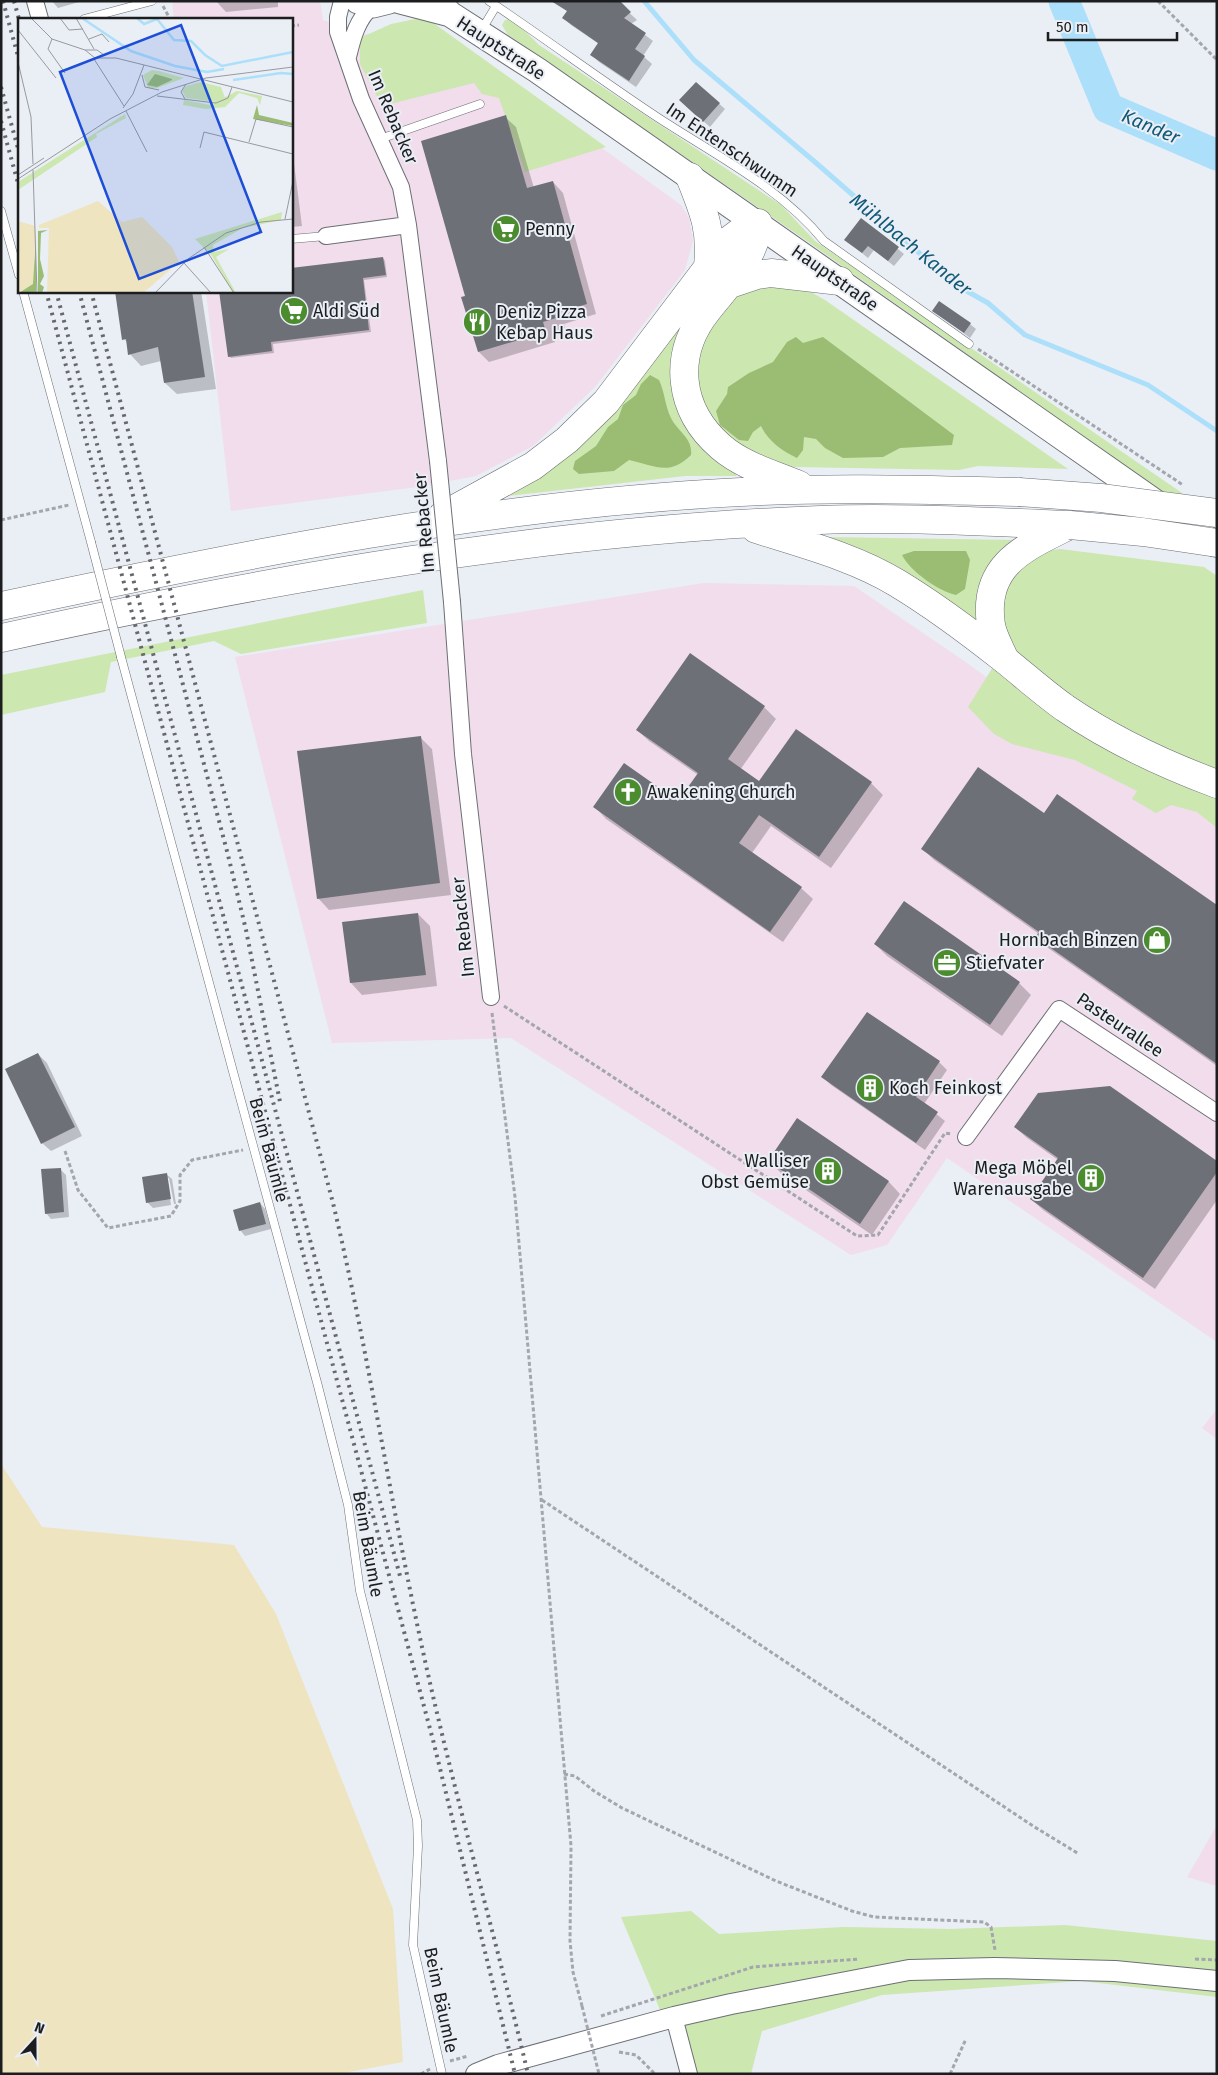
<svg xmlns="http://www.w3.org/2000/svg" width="1218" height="2075" font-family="'Fira Sans',sans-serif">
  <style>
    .commercial { fill: #f1ddec }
    .green { fill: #cce7b0 }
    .forest { fill: #9abd73 }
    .sand { fill: #eee4bf }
    .shadow { fill: #0003 }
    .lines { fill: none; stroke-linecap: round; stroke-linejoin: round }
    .stream { stroke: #acdffa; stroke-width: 5 }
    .river { stroke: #acdffa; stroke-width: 31 }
    .building { fill: #6e7077 }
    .service-casing { stroke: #6c6f75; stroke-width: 9 }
    .minor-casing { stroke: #6c6f75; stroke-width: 18 }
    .tertiary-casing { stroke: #6c6f75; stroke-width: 22 }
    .primary-casing { stroke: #6c6f75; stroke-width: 27 }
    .motorway-casing { stroke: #6c6f75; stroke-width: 29 }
    .path { stroke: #a3a6ac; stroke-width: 3; stroke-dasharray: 4 2.5; stroke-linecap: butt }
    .service { stroke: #fff; stroke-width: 8 }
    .minor { stroke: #fff; stroke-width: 16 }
    .tertiary { stroke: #fff; stroke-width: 20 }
    .primary { stroke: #fff; stroke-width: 25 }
    .motorway { stroke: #fff; stroke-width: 28 }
    .rail { stroke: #66686c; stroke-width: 4; stroke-dasharray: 2.5 5; stroke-linecap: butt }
    .service-bridge-casing { stroke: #6c6f75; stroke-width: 9; stroke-linecap: butt }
    .minor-bridge-casing { stroke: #6c6f75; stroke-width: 18; stroke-linecap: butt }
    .motorway-bridge-casing { stroke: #6c6f75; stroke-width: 29; stroke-linecap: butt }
    .path-bridge { stroke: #a3a6ac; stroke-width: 3; stroke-dasharray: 4 2.5; stroke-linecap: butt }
    .service-bridge { stroke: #fff; stroke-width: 8 }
    .minor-bridge { stroke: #fff; stroke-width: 16 }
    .motorway-bridge { stroke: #fff; stroke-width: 28 }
    .labels { text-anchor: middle; stroke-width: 4; stroke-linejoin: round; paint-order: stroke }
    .street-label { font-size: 18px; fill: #1c1d1f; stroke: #eaeef5 }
    .poi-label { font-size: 18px; fill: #1c1d1f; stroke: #eaeef5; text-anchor: start }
    .water-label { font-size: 19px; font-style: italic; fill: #105977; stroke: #eaeef5 }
    .inset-river { fill: none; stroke: #acdffa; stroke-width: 2.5 }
    .inset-road { fill: none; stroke: #989a9f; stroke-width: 1 }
    .view { fill: #1d4ed8; fill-opacity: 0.15; stroke: #1d4ed8; stroke-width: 2.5 }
    .inset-edge { fill: none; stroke: #1c1d1f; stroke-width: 2.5 }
  </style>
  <rect width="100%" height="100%" fill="#eaeef5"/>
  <path class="commercial" d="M172,1H320L323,20L364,34L373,35L415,23L420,17L681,205L689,218L693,241L685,270L595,387L533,446L476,476L417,487L231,511L206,291H291V19H174Z
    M704,583L854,586L964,661L1098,757L1217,809V1342L947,1158L887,1245L851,1255L511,1038L332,1043L235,657Z
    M1217,1409V1439L1202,1428Z
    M1217,1825V1886L1187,1877Z"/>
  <path class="green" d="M425,17L606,147L525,172L499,98L482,94L474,83L382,106L360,64V38L391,24Z
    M513,19L539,45L781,205L815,241L1217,517V531L804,239L508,35L502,25L505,20Z
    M770,284L809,291L825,300L1068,469L978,466L959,470L796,467L778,466L735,448L698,400L696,357L700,339L734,299L745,290Z
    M713,287L681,417C693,442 713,454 736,468V476H685L499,497Z
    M825,537L1020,540L985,628Z
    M1060,549L1204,567L1217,576V775L1123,734L1011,654L998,596L1007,576L1042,551Z
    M423,590L427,623L241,654L214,641L111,662L105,692L1,715V675Z
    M993,667L1217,796V828L1197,812L1171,805L1156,813L1132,799L1137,791L1075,760L1012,744L994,734L968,707Z
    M691,1911L719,1934L844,1927L949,1929L1065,1925L1217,1941V1997L1082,1981L882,1995L762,2031L751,2074H687L621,1917Z"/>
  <path class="forest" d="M796,337L803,343L823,337L954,435L952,445L900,448L883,457L843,458L825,448L816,439L804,437L803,450L797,458C782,451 768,441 761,426L753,432L748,441L739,440L720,425L716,411L727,394L728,387L749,373L773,362L787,342Z
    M650,375L659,380C665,393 665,406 671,418C678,432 693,438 691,455C669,477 654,465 629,460L614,471L579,474L573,469L575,461L596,446L608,427L618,419L623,405L636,395L641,384Z
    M914,551H966L970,560L965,589L956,595C938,591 910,571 902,555Z"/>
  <path class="sand" d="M1,1464L42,1527L234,1545L276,1614L393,1909L403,2062L338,2074H1Z"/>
  <path class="shadow" d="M52,1H78L79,2L58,8Z
    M216,1H278V7L226,12Z
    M618,2L637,20L631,24L653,41L643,56L652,64L636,87L599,62L592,55L599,44L571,25L564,18L568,12L564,8Z
    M696,83L725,109L710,127L686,106Z
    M505,117L516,127L534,188L553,182L563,193L596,314L564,324L565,328L552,332L555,342L489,362L479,352L467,297Z
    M291,140L302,226L291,227Z
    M862,220L904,254L894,266L874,250L868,258L852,245Z
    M383,258L385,261L387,277L364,280L371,332L273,344L274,353L231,358L229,356L291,291Z
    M116,291H201L216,389L177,394L165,383L161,361L141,366L130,354L128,343L124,339Z
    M933,310L970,324L976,329L970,338Z
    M690,655L764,707L776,719L740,770L759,783H871L883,795L831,868L771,826L752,853L801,888L813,899L783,942L606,819L595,807L678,803L698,775L649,741L637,730Z
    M420,737L432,749L451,895L329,910L318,898Z
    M1044,814L1217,907V1066L1048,948L1037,937L1039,934L934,860L923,849Z
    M904,903L1019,983L1031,995L1002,1036L887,956L875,944Z
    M418,914L430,926L437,986L362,995L351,983Z
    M38,1054L47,1063L82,1136L51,1151L42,1143Z
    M939,1062L947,1070L924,1104L945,1121L925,1150L831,1085L823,1077Z
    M797,1120L889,1182L900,1194L872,1235L781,1173L769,1161Z
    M1015,1127L1217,1162V1200L1155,1289L1043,1210L1031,1199L1058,1160L1027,1138Z
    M60,1169L66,1175L69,1217L51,1219L46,1213Z
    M166,1174L172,1179L176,1204H174L169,1178H167L171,1205L153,1208L147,1202Z
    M260,1203L265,1209L271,1229L245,1236L240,1230Z"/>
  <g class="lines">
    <path class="stream" d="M644,1L694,60L815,162L956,285L988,303L1025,335L1148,385L1217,431"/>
    <path class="river" d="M1064,1L1108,108L1217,155"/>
  </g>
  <path class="building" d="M551,1H620L631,12L624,18L646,33L635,49L645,56L629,81L590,55L598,43L562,18L567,11Z
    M696,82L720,103L703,122L679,100Z
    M506,115L527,188L553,181L587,304L554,314L556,318L543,322L546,332L478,352L461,297L465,296L421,141Z
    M861,218L899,247L888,261L868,246L862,253L844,240Z
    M383,257L386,275L363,278L369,330L271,342L272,351L228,357L219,291H291V268Z
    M115,291H192L205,377L164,383L158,347L128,355L126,339L122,340Z
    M939,301L971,323L964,333L932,311Z
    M690,653L765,706L728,759L759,781L796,729L872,782L819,857L759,815L739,843L802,887L770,932L593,807L624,763L678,801L698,773L636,730Z
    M421,736L440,883L317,899L297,751Z
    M978,767L1044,813L1057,794L1217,905V1064L1035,937L1039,932L921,849Z
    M904,901L1020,982L990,1025L874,944Z
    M418,913L426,975L350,983L342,922Z
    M867,1012L940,1061L916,1097L938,1112L916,1143L821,1077Z
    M38,1053L75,1127L41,1144L5,1069Z
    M1110,1086L1217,1161V1172L1143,1278L1030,1199L1058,1158L1014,1127L1038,1093Z
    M797,1118L889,1181L860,1224L768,1161Z
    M61,1168L64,1212L45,1214L41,1169Z
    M167,1173L171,1199L146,1203L142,1177Z
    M260,1202L266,1224L239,1231L233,1210Z"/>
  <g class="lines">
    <defs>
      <path id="service" d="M489,1C546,39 601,80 657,117C715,155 780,187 824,241L969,344
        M84,19L152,1
        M481,31L496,6
        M380,139L480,104
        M1,211L19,275
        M291,239L326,236
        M23,291L91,542
        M121,657L318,1386L348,1505L360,1591L417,1820L418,1846L413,1945L442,2074"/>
      <path id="minor" d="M35,1L40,19
        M342,1L338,17V32L361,99L401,187L408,225L438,461
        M348,57C353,36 357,20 373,5
        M326,236L408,225
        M452,602L463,754L491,997
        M966,1137L1059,1009L1217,1113
        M674,2017L689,2074"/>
      <path id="tertiary" d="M476,2074L498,2065L674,2017L731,2004L909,1970L995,1968L1115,1971L1217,1981"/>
      <path id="primary" d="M358,1L373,5L389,1
        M400,1L450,14
        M438,1L450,14L537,70L1215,544"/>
      <path id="motorway" d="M690,177C703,210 712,229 708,266
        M730,284L757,275L771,273L840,281
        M442,516L533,466L567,440L606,402L728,241L747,227L758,223C756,258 727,285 707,311C672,355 678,410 721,447C743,466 773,474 799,485
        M756,529C803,544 854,557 897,583C935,606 971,633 1005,660C1025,676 1044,693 1065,708C1112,740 1163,764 1217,784
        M1,606C245,554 491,504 741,492C833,487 926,490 1019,492
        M1,638C271,579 544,530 820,520C903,517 987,522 1070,525
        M1005,660C1001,650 993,637 991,625C982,565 1024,548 1068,526"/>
    </defs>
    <use href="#service" class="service-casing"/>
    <use href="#minor" class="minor-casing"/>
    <use href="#tertiary" class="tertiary-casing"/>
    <use href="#primary" class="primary-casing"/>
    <use href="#motorway" class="motorway-casing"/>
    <path class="path" d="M1158,1L1217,60
      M163,6L170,19
      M291,26L299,25
      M978,349L1183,485
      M1,520L69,505
      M504,1006L857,1236L878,1235L945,1133L952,1134
      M492,1013L515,1197L571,1846L570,1941L573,1972L582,2006
      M65,1151L78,1190L108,1228L171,1216L180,1201V1175L192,1160L243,1150
      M542,1500L1033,1826L1079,1854
      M564,1774L575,1776L594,1791L622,1808L776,1881L852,1911L874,1917L984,1922L991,1927L995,1950
      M1195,1959L1217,1960
      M601,2016L753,1967L859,1959
      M619,2052L636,2055L655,2074
      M450,2061L468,2056
      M421,2074L430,2069
      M950,2074L966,2039"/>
    <use href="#service" class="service"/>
    <use href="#minor" class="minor"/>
    <use href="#tertiary" class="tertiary"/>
    <use href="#primary" class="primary"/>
    <use href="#motorway" class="motorway"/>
    <path class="rail" d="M3,1L19,60
      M14,1L19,19
      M1,87L19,152
      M1,121L19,187
      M46,291L433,1740L515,2074
      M56,291L400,1576
      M79,291L228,855L246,930L280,1102
      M91,291L333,1203C368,1350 390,1500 422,1647C453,1790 494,1931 528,2074"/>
    <defs>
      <path id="service-bridge" d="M91,542L121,657"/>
      <path id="minor-bridge" d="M438,461L452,602"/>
      <path id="motorway-bridge" d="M1019,492L1101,498L1217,513
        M1070,525L1143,532L1217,543"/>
    </defs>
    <use href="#service-bridge" class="service-bridge-casing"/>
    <use href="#minor-bridge" class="minor-bridge-casing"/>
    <use href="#motorway-bridge" class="motorway-bridge-casing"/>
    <path class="path-bridge" d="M582,2006L599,2074"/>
    <use href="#service-bridge" class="service-bridge"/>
    <use href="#minor-bridge" class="minor-bridge"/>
    <use href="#motorway-bridge" class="motorway-bridge"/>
  </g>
  <defs>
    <symbol id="supermarket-disc" viewBox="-11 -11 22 22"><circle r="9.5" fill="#4b8c2e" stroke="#eaeef5"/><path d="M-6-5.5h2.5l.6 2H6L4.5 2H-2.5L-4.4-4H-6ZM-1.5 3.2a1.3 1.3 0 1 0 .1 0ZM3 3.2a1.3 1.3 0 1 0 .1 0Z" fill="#fff"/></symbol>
    <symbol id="restaurant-disc" viewBox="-11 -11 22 22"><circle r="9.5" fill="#4b8c2e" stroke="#eaeef5"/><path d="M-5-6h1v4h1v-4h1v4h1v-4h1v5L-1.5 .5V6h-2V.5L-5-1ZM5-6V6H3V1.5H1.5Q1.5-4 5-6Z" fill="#fff"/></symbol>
    <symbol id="church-disc" viewBox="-11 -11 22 22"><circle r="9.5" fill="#4b8c2e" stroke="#eaeef5"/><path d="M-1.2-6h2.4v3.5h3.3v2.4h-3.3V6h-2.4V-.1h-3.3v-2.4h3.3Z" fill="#fff"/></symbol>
    <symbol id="shop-disc" viewBox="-11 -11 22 22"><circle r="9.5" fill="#4b8c2e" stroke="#eaeef5"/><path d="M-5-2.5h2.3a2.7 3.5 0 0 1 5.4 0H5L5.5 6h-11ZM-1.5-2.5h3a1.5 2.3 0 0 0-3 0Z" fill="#fff"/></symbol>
    <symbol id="office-disc" viewBox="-11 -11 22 22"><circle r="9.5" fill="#4b8c2e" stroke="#eaeef5"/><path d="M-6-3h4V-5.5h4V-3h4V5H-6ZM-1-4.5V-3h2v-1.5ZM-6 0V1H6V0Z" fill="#fff"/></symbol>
    <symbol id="building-disc" viewBox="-11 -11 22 22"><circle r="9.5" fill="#4b8c2e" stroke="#eaeef5"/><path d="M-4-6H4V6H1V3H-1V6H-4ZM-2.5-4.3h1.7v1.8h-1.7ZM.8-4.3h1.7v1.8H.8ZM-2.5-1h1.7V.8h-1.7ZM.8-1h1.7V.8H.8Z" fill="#fff"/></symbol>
  </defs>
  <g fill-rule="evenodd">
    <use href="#supermarket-disc" x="490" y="213" width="32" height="32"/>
    <use href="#supermarket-disc" x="278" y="295" width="32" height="32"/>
    <use href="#restaurant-disc" x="461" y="306" width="32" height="32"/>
    <use href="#church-disc" x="612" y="776" width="32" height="32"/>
    <use href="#shop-disc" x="1141" y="924" width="32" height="32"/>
    <use href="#office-disc" x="931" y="947" width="32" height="32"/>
    <use href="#building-disc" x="854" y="1072" width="32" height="32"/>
    <use href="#building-disc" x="812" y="1155" width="32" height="32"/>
    <use href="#building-disc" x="1075" y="1162" width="32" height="32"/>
  </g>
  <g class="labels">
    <g class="street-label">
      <text transform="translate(501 48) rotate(33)" y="6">Hauptstraße</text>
      <text transform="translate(393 117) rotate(67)" y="6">Im Rebacker</text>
      <text transform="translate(732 150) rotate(34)" y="6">Im Entenschwumm</text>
      <text transform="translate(835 278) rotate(35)" y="6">Hauptstraße</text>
      <text transform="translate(424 523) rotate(-95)" y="6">Im Rebacker</text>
      <text transform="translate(463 927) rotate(-96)" y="6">Im Rebacker</text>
      <text transform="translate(1120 1025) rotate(34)" y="6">Pasteurallee</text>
      <text transform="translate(269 1150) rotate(75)" y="6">Beim Bäumle</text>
      <text transform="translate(368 1544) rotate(80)" y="6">Beim Bäumle</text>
      <text transform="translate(441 2000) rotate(78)" y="6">Beim Bäumle</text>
    </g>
    <g class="poi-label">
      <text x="525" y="235">Penny</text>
      <text x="313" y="317">Aldi Süd</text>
      <text x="496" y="318">Deniz Pizza<tspan x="496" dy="21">Kebap Haus</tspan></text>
      <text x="647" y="798">Awakening Church</text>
      <text x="1138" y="946" text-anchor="end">Hornbach Binzen</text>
      <text x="966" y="969">Stiefvater</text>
      <text x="889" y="1094">Koch Feinkost</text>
      <text x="809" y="1167" text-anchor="end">Walliser<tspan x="809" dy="21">Obst Gemüse</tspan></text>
      <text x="1072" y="1174" text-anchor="end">Mega Möbel<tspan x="1072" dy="21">Warenausgabe</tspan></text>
    </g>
    <g class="water-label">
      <text transform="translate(1151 126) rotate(23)" y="7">Kander</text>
      <text transform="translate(911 244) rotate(39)" y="7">Mühlbach Kander</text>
    </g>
  </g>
  <g transform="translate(18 18)">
    <rect width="275" height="275" fill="#eaeef5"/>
    <path d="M134,52L141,53L166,60L139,70H130L125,57ZM183,64L203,69L207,80L199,84L168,80L164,73L168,68ZM219,73L244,78L242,87L239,80L221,75L207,89L188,91L165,87L166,82L192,87ZM107,96L108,100L78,116L79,119L0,172V164ZM264,194L263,202L225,210L195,227L196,234L211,231L198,239L218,275H215L194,238L177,221Z" fill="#cce7b0"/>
    <path d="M137,56L154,61V62L139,69L129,67ZM239,87L241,97L275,105V108L235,101ZM30,212L23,215L22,241L26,258L22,266L26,269L24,275H20V213ZM18,219V275H1L6,270L16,245Z" fill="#9abd73"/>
    <path d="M80,183L104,204L124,199L154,229L161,244L125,275H29L31,210H21V207ZM0,203L17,208L18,219L15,266L1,275Z" fill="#eee4bf"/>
    <path class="inset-river" d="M64,0L113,33L157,48L189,54L206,51M119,0L126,6L139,1L156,22L173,23L187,37L204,48L275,34M215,62L263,55L275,56"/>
    <path class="inset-road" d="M13,0L34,21L67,32H79L86,37M42,0L51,12L65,11M58,0L76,31M0,12L38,60M34,21L30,31L47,55M71,21L84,16L91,24M67,32L77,40H98L275,84M76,41L106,88M0,44L13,99L15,146M124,57L127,69L141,72M139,78L198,85L210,80L214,69M167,81L163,74L168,66M105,90L115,76L126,47M108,93L129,134M231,124L238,101L275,109M182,130L186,114L275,136M15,152L19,275M0,157L26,140M0,161L92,101L144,74L188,60L275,49M267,201L275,163M186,229L216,275M166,245L193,275M137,275L170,241L208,215L243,204L275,201"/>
    <path class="view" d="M163,7L243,214L121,261L42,54Z"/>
    <rect width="275" height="275" class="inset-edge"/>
  </g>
  <rect width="1218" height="2075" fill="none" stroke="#1c1d1f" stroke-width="5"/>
  <g transform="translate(35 2040) rotate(21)" stroke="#eaeef5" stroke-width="4" paint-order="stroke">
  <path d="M0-4L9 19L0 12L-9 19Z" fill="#1c1d1f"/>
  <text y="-8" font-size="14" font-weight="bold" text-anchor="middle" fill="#1c1d1f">N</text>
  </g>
  <path d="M1048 32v8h129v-8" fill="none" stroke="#1c1d1f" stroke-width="2.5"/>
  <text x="1056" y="32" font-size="15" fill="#1c1d1f" stroke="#eaeef5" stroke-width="4" paint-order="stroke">50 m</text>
</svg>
